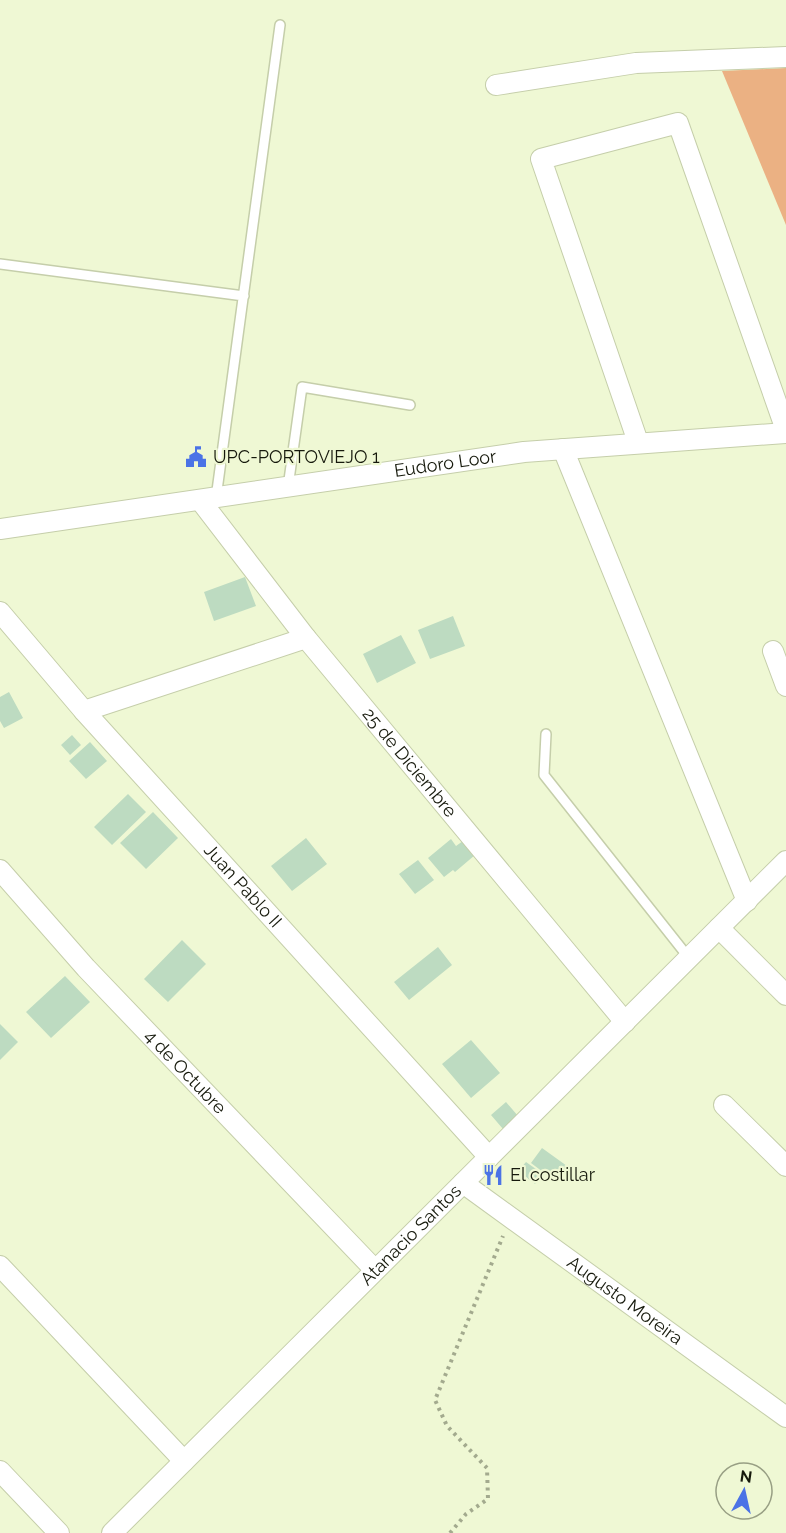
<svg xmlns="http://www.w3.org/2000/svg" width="786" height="1533" font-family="Raleway,sans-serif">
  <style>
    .grass { fill: #ebb183 }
    .building { fill: #bddbc1 }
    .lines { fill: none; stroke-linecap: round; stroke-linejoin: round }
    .service-casing { stroke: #c5ceaa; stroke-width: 12 }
    .minor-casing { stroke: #c5ceaa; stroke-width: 22 }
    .path { stroke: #a3aa8e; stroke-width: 4; stroke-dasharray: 3 4.5; stroke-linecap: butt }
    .service { stroke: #fff; stroke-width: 9 }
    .minor { stroke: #fff; stroke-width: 20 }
    .labels { text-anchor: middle; stroke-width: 4.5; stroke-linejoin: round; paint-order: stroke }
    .poi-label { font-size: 18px; fill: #16190c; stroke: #eff8d4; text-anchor: start }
    .street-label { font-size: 18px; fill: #16190c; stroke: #eff8d4 }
  </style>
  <rect width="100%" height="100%" fill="#eff8d4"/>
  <path class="grass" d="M786,68V225L722,71Z"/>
  <path class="building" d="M245,577L256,606L214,621L204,592Z
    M453,616L465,646L430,659L418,630Z
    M401,635L416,663L377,683L363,654Z
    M9,692L23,718L4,728L0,721V697Z
    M72,735L81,745L70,755L61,745Z
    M90,742L107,761L86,779L69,761Z
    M128,794L146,812L112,845L94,827Z
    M153,812L178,838L146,869L120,843Z
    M306,838L327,864L292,891L271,866Z
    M451,839L456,846L463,841L475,855L455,872L453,870L444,877L428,858Z
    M418,860L434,880L415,894L399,874Z
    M182,940L206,964L168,1002L144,979Z
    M438,947L452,965L409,1000L394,982Z
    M65,976L90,1002L51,1038L26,1012Z
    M0,1024L18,1042L0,1060Z
    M471,1040L500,1073L471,1098L442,1064Z
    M506,1102L518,1116L503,1129L491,1115Z
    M542,1148L567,1166L555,1181L531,1163Z
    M526,1162L543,1174L535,1184L518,1171Z"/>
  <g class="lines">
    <defs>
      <path id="service" d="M0,264L244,296
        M288,487L302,387L410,405
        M216,498L280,25
        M546,734L544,775L689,958"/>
      <g id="minor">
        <path d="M496,85L636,63L786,57"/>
        <path d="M638,442L541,159L678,123L786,430"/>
        <path d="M563,449L747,901"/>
        <path id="s1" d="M200,500L306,638L625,1022"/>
        <path id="s2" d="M0,529L524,452L786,433"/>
        <path id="s3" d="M0,612L84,711L489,1157"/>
        <path d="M773,651L786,686"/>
        <path d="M84,711L306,638"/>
        <path id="s4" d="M0,870L86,968L375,1270"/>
        <path d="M719,928L786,995"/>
        <path d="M724,1105L786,1166"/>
        <path id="s5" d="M463,1183L786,1417"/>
        <path d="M0,1266L184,1461"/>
        <path d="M0,1471L59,1533"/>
        <path id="s6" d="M112,1533L786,861"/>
      </g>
    </defs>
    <use href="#service" class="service-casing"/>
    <use href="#minor" class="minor-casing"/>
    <path class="path" d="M450,1533L466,1514L488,1499L487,1468L447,1426L435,1400L503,1236"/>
    <use href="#service" class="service"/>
    <use href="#minor" class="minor"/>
  </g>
  <defs>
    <symbol id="civic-bare" viewBox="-9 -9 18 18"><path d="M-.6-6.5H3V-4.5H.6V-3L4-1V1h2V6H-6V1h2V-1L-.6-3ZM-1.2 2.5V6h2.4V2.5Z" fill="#4b73e6" stroke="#eff8d4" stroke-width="2.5" paint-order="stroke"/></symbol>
    <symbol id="restaurant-bare" viewBox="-9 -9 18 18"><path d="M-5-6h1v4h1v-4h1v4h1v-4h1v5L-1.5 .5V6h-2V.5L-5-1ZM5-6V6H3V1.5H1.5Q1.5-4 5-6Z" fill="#4b73e6" stroke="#eff8d4" stroke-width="2.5" paint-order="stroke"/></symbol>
  </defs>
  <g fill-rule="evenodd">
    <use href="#civic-bare" x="181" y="442" width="30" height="30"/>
    <use href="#restaurant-bare" x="478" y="1160" width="30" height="30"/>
  </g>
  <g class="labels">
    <g class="poi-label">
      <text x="213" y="463">UPC-PORTOVIEJO 1</text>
      <text x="510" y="1181">El costillar</text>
    </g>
    <g class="street-label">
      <text dy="6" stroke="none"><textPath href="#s2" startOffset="450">Eudoro Loor</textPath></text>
      <text dy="6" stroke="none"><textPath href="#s1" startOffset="336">25 de Diciembre</textPath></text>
      <text dy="6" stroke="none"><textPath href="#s3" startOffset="366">Juan Pablo II</textPath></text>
      <text dy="6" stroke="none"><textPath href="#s4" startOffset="274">4 de Octubre</textPath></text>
      <text dy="6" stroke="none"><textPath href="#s6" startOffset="422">Atanacio Santos</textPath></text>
      <text dy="6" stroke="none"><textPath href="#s5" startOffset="200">Augusto Moreira</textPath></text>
    </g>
  </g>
  <g transform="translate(744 1491) rotate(8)"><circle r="28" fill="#eff8d4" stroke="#989f84" stroke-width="1.5"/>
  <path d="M0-4.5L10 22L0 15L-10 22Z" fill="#4b73e6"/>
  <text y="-9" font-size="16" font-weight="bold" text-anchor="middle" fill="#16190c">N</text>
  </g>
</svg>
